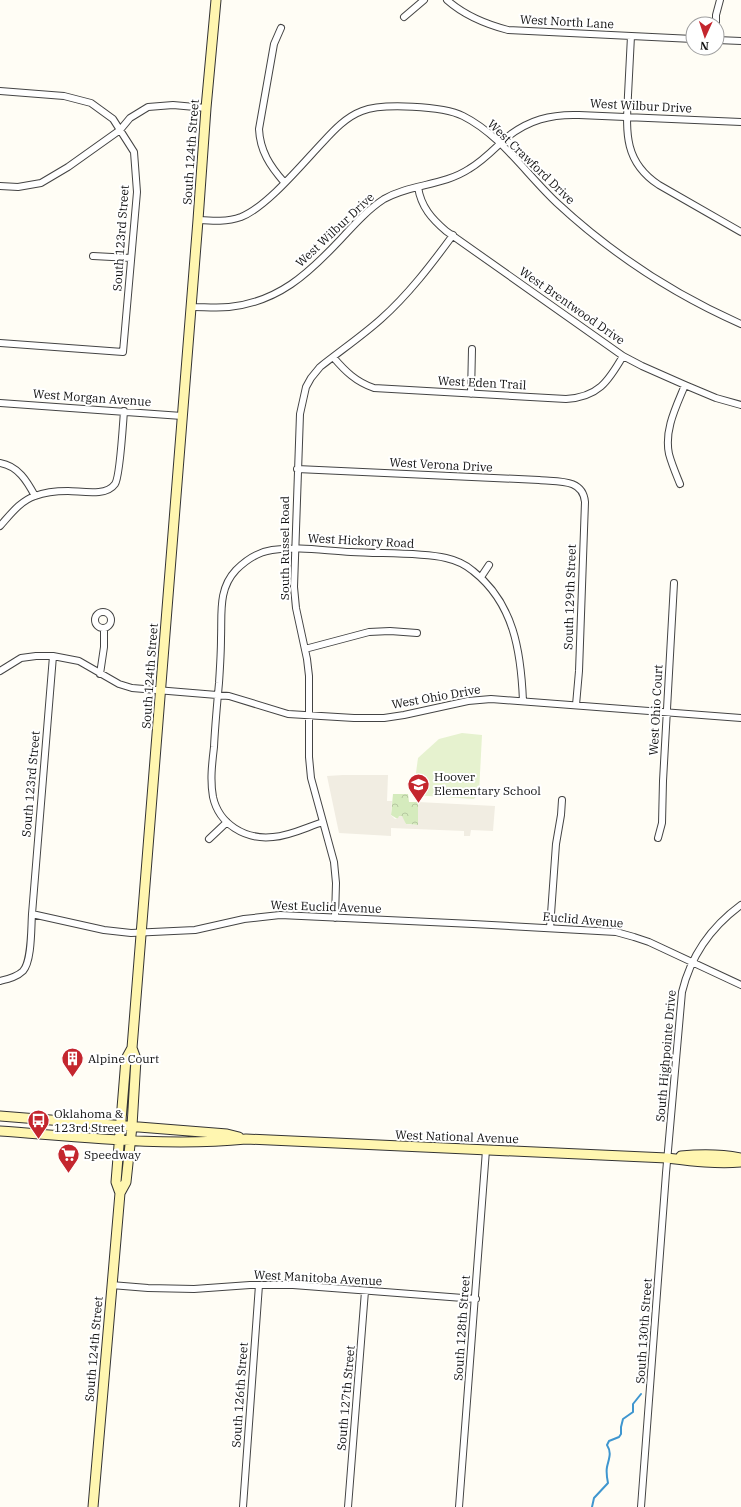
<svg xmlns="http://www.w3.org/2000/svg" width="741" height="1507" font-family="'IBM Plex Serif',serif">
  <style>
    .park { fill: url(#park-crowns) }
    .pitch { fill: #e6f2cf }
    .plaza { fill: #f1ede2 }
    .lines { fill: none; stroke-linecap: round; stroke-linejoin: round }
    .stream { stroke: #3f96cf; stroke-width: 2 }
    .street-casing { stroke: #444; stroke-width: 8 }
    .secondary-casing { stroke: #333; stroke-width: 11 }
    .street { stroke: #fff; stroke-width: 6 }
    .secondary { stroke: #fff6b0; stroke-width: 9 }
    .labels { text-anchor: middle; stroke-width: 4; stroke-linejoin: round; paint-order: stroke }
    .street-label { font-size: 12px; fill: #111; stroke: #fff }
    .poi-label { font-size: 12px; fill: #111; stroke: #fff; text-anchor: start }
  </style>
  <defs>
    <pattern id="park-crowns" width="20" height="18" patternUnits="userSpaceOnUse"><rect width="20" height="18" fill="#d5ebbd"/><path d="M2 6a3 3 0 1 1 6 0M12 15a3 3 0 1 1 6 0" fill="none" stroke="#b6c8a1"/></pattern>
  </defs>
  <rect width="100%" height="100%" fill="#fffdf5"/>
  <path class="park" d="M393,794H408L409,802H418V825L406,824L391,815Z"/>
  <path class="pitch" d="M462,733L482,735L479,793L474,799L413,795L418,758L439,739Z"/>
  <path class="plaza" d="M343,775H388L387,801H392L391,815L395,819L398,818L399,816H402L406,824L418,825V802L495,806L493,831L471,830L470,836H464V831L391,828V836L339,833L327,776Z"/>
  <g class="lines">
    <path class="stream" d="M592,1507L594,1498L608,1483C607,1478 606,1472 607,1467C609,1458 612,1453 607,1445L609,1441L619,1437L621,1434V1427L623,1419L633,1412V1404L641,1394"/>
    <defs>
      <path id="street" d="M447,0C465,16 485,24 508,30L693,39
        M404,17L424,0
        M716,24V15L720,0
        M281,28L274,44L259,129C260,151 270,166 284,182
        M631,36C630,56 629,75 628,95C626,133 624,162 659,185L741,232
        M717,40L741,41
        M0,91L64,96L91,103L113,119L134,152L137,192L123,352L0,343
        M0,186L18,187L41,183L68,167L120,130L130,118L148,107L173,105L206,108
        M418,187C421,207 432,219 446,231L623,356L642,366L685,385L716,398L741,405
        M198,220C213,221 227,222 241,217C267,207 303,163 323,142C334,130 346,117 362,111C382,103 443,106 463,116C501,135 526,174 557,203C612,254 673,294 741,324
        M93,256L131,258
        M192,305L193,307C204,307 217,308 229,307C278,302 308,274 340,240C353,226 367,210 384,199C410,184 443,186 469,169C483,161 494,149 506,138C528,120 551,114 579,115L741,122
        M333,357C345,371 356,382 374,388L566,399C598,397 608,382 623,356
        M471,394L472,349
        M0,403L182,416
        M0,463C18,466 27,481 35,496
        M297,469L539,480C557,482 583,478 585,502L579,671L576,705
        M680,484C676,474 672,465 669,454C664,430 676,407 685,385
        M0,526C10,515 20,501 35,496C45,492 57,491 68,491C81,491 106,497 115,484C120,477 123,423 124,411
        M481,577L489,565
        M95 620a8 8 0 1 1 16 0a8 8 0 1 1-16 0Z
        M305,649L369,632L390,631L417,633
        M0,671L21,658L36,656H53L79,661L119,684L132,688L229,696L288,714L354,718H384L404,715L468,701L491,699L741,718
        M100,674L104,647V628
        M323,822C307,827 290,836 273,837C245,840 219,824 213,797C210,780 212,764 214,747C215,726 217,705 219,683C220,668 221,653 221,638C222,613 218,589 236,570C246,560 258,552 272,550C298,546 326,551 351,552C381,554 418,552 446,558C455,560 466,565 473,571C514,603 521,652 523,701
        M658,838L662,823L663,781L674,583
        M209,839L227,822
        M32,914L53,656
        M335,918L336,883L334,862L311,778L309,757V676L307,659L296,608L294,587L300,414L306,387L311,378L320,367C340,351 362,336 381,319C408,295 431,265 453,235
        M550,928L556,844L561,815L562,800
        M0,981C8,979 17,977 23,971C32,961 31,928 32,914L104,930L131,933L195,930L244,919L280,915L473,924L616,932L634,937L649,942L741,985
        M111,1285L148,1288L194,1289L250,1285H293L476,1299
        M243,1507L259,1285
        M348,1507L365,1291
        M459,1507L486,1150
        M641,1507L666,1173L682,992C691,955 711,927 741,905"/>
      <path id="secondary" d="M0,1116L227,1134L239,1137
        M0,1131C81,1137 165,1147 246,1139L667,1158C692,1161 716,1164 741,1162
        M681,1156C701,1154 721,1154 741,1158
        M120,1193L126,1182L132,1126L136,1059L132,1048L198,220L206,108L216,0
        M93,1507L120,1193L116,1182L126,1059L132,1048"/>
    </defs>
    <use href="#street" class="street-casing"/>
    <use href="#secondary" class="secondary-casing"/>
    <use href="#street" class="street"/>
    <use href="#secondary" class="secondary"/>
  </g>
  <defs>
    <symbol id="school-pin" viewBox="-11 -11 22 30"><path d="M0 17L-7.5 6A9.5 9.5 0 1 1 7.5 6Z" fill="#c4262e" stroke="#fff"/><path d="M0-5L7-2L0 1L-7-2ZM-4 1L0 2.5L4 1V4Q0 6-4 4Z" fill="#fff"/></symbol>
    <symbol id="building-pin" viewBox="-11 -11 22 30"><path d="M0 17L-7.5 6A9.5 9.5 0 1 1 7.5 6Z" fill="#c4262e" stroke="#fff"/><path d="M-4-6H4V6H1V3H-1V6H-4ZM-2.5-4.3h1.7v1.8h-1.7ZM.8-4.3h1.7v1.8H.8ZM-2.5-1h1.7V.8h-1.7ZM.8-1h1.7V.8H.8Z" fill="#fff"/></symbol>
    <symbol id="bus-pin" viewBox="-11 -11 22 30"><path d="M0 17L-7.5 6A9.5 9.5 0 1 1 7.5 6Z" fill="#c4262e" stroke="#fff"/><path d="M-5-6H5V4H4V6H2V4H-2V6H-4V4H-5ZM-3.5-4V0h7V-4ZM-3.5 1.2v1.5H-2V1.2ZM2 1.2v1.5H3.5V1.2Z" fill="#fff"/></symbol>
    <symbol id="supermarket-pin" viewBox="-11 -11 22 30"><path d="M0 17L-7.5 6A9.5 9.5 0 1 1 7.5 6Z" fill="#c4262e" stroke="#fff"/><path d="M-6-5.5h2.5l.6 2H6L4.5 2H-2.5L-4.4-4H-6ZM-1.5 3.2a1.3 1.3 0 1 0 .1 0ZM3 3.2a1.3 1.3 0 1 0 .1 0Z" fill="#fff"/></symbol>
  </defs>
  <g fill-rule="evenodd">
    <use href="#school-pin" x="406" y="772" width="25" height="34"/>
    <use href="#building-pin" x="60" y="1046" width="25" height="34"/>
    <use href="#bus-pin" x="26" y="1108" width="25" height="34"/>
    <use href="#supermarket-pin" x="56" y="1142" width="25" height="34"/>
  </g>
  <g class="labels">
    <g class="street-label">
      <text transform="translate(567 22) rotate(3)" y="4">West North Lane</text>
      <text transform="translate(641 106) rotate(3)" y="4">West Wilbur Drive</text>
      <text transform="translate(191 152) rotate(-86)" y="4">South 124th Street</text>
      <text transform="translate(531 162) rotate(44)" y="4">West Crawford Drive</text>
      <text transform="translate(335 230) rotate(-43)" y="4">West Wilbur Drive</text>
      <text transform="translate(121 238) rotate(-86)" y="4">South 123rd Street</text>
      <text transform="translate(572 306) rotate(35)" y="4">West Brentwood Drive</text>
      <text transform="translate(482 383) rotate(3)" y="4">West Eden Trail</text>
      <text transform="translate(92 398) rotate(4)" y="4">West Morgan Avenue</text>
      <text transform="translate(441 465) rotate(3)" y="4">West Verona Drive</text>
      <text transform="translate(361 541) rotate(3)" y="4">West Hickory Road</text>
      <text transform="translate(285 548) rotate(-90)" y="4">South Russel Road</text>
      <text transform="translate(570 597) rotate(-88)" y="4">South 129th Street</text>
      <text transform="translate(150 676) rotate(-86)" y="4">South 124th Street</text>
      <text transform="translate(436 697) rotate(-10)" y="4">West Ohio Drive</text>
      <text transform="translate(656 710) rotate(-87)" y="4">West Ohio Court</text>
      <text transform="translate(31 784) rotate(-85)" y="4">South 123rd Street</text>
      <text transform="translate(326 907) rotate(2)" y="4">West Euclid Avenue</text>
      <text transform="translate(583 920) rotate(5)" y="4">Euclid Avenue</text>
      <text transform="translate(666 1056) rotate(-85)" y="4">South Highpointe Drive</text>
      <text transform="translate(457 1137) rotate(2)" y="4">West National Avenue</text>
      <text transform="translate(318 1278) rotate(3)" y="4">West Manitoba Avenue</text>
      <text transform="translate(462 1328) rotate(-86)" y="4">South 128th Street</text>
      <text transform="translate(644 1331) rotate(-86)" y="4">South 130th Street</text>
      <text transform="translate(94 1349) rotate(-85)" y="4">South 124th Street</text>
      <text transform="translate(240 1395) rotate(-86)" y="4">South 126th Street</text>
      <text transform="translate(346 1398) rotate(-85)" y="4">South 127th Street</text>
    </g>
    <g class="poi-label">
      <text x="434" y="781">Hoover<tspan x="434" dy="14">Elementary School</tspan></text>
      <text x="88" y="1063">Alpine Court</text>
      <text x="54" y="1118">Oklahoma &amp;<tspan x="54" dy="14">123rd Street</tspan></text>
      <text x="84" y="1159">Speedway</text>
    </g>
  </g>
  <g transform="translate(705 36) rotate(183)"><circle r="19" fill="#ffffff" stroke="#a0a0a0"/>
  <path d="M0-3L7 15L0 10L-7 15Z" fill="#c4262e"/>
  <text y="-6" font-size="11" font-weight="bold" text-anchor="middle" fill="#111111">N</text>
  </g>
</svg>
